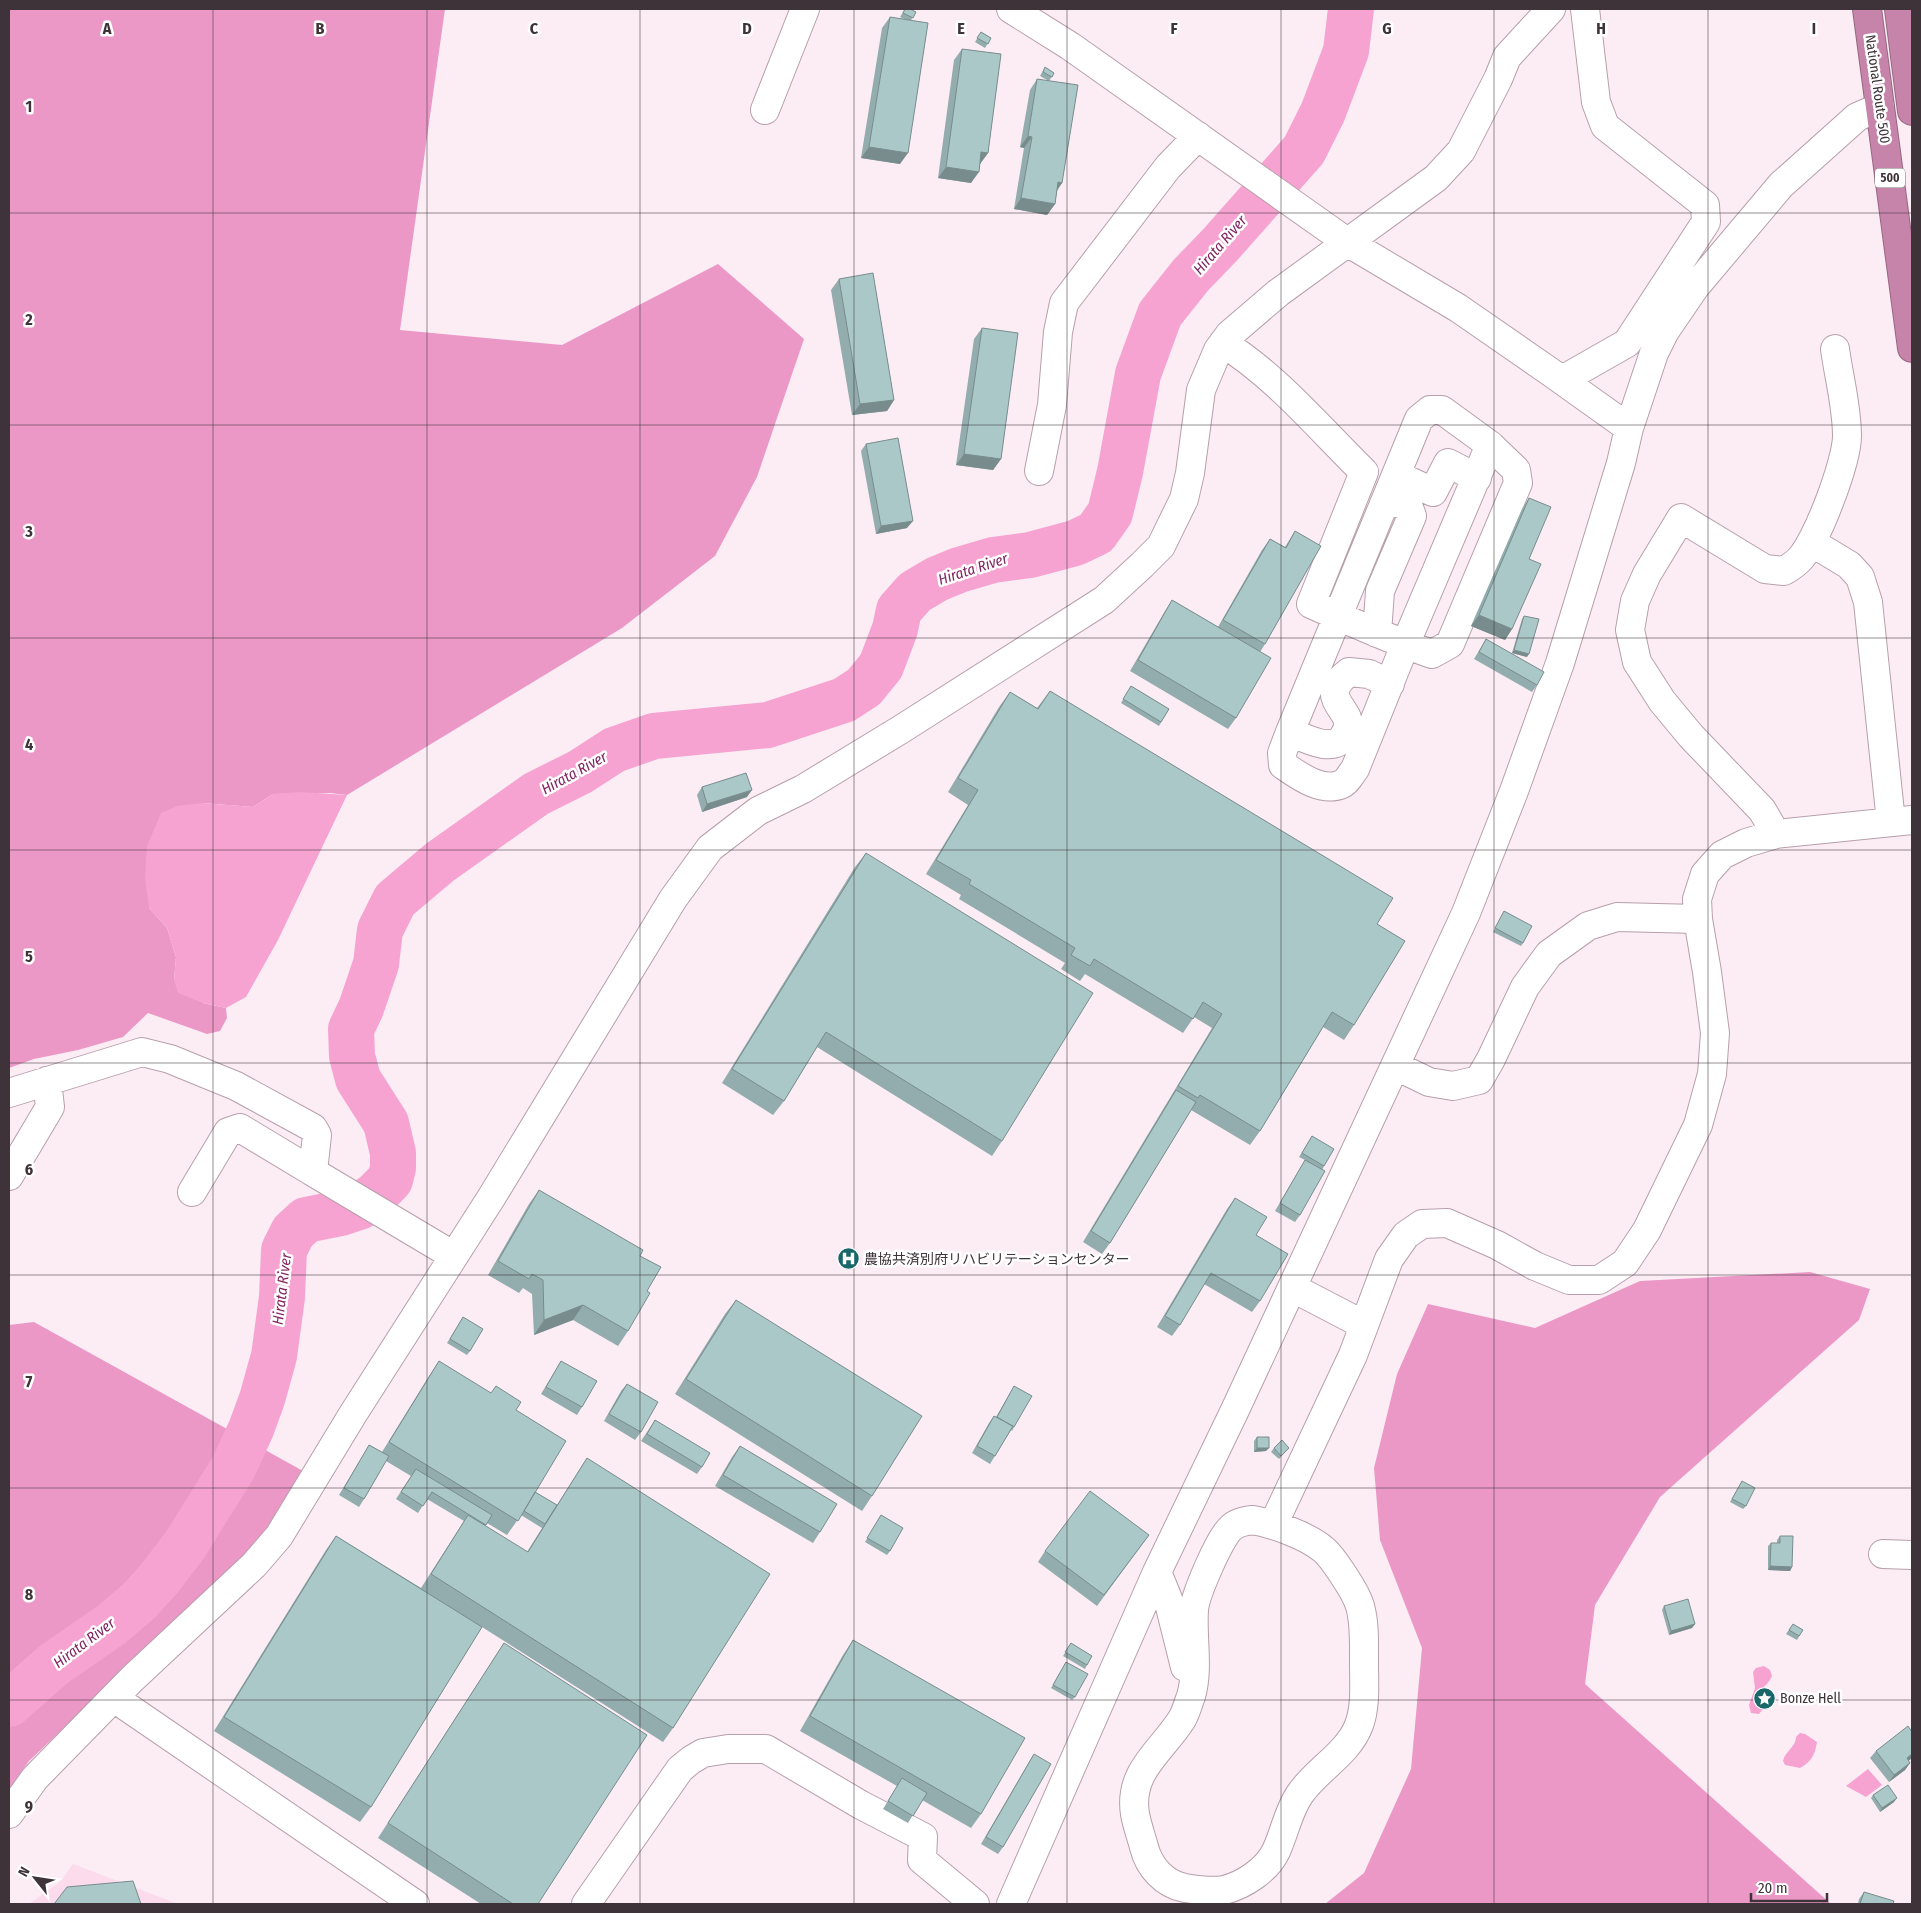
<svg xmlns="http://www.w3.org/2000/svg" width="1921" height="1913" font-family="'Fira Sans Condensed','Noto Sans JP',sans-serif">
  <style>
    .built { fill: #fbdbec }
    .forest { fill: #eb98c7 }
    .water { fill: #f6a3d2 }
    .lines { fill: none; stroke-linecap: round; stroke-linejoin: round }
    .river { stroke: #f6a3d2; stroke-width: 46 }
    .minor-casing { stroke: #b79fab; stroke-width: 30 }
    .highway-casing { stroke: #976882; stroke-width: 30 }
    .minor { stroke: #fff; stroke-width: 28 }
    .highway { stroke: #c784aa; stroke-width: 28 }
    .wall { fill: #93acad; fill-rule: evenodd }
    .shaded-wall { fill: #788c8d }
    .building { fill: #abc8c9; stroke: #788c8d }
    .grid { fill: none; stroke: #3d3338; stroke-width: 1; stroke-opacity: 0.55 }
    .labels { text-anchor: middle; stroke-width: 5; stroke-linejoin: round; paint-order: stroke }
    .shield { fill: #fff; stroke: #777074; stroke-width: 1 }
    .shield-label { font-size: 12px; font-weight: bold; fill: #3d3338 }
    .street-label { font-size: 14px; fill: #3d3338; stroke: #fff }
    .poi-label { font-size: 14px; fill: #3d3338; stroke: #fff; text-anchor: start }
    .water-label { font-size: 15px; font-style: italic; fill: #822461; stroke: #fff }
    .grid-label { font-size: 16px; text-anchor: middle; font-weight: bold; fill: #3d3338; stroke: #fff; stroke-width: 5; stroke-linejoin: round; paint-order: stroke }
  </style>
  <rect width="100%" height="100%" fill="#fcedf5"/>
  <path class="built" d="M73,1864L178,1904H29L60,1882Z"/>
  <path class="forest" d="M9,9H445L400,330L562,345L718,264L804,339L757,477L715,556L622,628L347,795L330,793L273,794L253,807L203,803L149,908L167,928L176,957L174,980L203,1003L226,1008L227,1018L220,1031L207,1034L148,1013L123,1037L78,1050L34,1059L9,1068Z
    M1810,1272L1870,1289L1859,1320L1660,1497L1595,1605L1585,1684L1831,1904H1325L1364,1873L1411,1769L1422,1648L1380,1540L1374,1468L1397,1374L1428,1304L1535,1328L1640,1281Z
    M34,1322L303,1471L260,1542L29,1761L9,1789V1325Z"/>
  <path class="water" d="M301,792L347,795L278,940L246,997L226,1008L203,1003L178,993L174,980L176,957L167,928L149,908L145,878L147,846L161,813L177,806L203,803L253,807L273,794Z
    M1764,1666L1770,1670L1772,1676C1769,1684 1762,1687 1757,1695L1763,1709L1759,1714L1751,1713L1749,1705L1755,1688L1753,1672L1756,1668Z
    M1800,1733L1805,1734L1817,1742C1815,1755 1811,1762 1800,1768L1785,1765L1783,1761C1785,1751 1796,1747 1796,1737Z
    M1868,1769L1882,1785L1866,1797L1846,1786Z"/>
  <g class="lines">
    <path class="river" d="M9,1704L53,1665L112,1624L139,1601L159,1579L185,1545L233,1468L251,1429L262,1399L274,1356L282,1297L284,1250L293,1232L306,1220L341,1213L359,1207L375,1195L390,1180L393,1168V1153L386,1123L358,1079L352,1056L351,1029L361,1008L376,964L380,930L395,900L440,862L536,794L580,772L614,750L654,736L768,725L844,700L864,687L881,666L895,629L899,610L915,592L937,579L959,570L993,560L1030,555L1075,543L1096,533L1110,513L1120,472L1138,374L1160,314L1191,275L1220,245L1304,150L1323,112L1346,51L1351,9"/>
    <defs>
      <path id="minor" d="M1011,9L1070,46L1347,242L1458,308L1549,371L1629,428
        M765,110L805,9
        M1223,343C1277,377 1319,428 1364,472L1311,604C1351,622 1391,640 1432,654L1450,644L1518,483L1516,470L1490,445L1442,410H1430L1419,419L1290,732L1282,753L1283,765C1299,776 1322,793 1342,784C1347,782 1351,774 1355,769L1405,645L1490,445
        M1562,380L1627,343L1706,222L1705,205L1605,126L1596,102L1585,9
        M1039,471L1052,405L1058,332L1064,303L1168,167L1198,136
        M1396,475L1433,492L1448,463L1477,478
        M1811,542L1849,565L1860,577L1868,602L1891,822
        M1377,633L1380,591L1412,516L1409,508L1387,497
        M1290,732C1305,738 1333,754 1344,736C1348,729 1349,725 1347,718C1343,709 1333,700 1335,690C1337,681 1343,677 1349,672L1369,674L1390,684
        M1776,834L1762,810L1691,736L1662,701L1637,662L1630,630L1635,601L1647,574L1681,518L1765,569L1784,571C1789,568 1795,564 1799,560C1817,542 1847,461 1847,436C1847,407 1839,378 1835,349
        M1396,1066L1429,1082L1453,1086L1479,1080L1491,1059L1525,987L1549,954L1588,926L1617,917L1698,919
        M9,1093L142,1052L170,1059L236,1086L313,1128L317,1135L313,1172L454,1256
        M9,1176L50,1107L47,1081
        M192,1192L228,1132L240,1128L313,1172
        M1293,1288L1364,1325
        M1253,1520C1274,1524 1308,1536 1324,1550C1332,1557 1338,1567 1344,1576C1350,1585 1357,1596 1360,1606C1365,1624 1364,1644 1364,1663C1364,1684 1366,1706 1359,1725C1348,1754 1317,1769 1300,1794C1288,1811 1285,1832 1276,1851C1267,1870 1244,1885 1224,1890C1212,1892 1197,1890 1185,1888C1164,1884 1149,1867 1144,1847C1141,1836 1137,1825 1135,1814C1128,1771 1162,1751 1182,1719C1186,1712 1188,1704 1191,1696C1199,1669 1192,1638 1194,1610C1195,1595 1220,1537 1231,1528C1237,1522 1245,1521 1253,1520Z
        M1273,1525L1353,1355L1389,1259L1406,1235L1422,1224L1447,1223L1497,1245L1535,1266L1569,1280H1599L1625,1263L1647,1230L1698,1125L1712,1074L1715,1033L1707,972L1698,919L1697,899L1705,874L1722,855L1746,843L1776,834L1912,820
        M1883,1554L1912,1555
        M1157,1572L1168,1599L1185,1667
        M114,1698L415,1904
        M9,1814L35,1778L132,1679L254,1565L279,1536L353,1414L491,1198L673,899L710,848L758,811L803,789L900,730L1104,600L1142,565L1161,546L1184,499L1190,473L1201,390L1218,350L1229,335L1278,293L1436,178L1461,151L1498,79L1507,57L1551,9
        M586,1904L680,1769L691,1760L703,1753L728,1749H766L861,1805L923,1837L922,1860L975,1904
        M1011,1904L1157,1572L1235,1410L1466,913L1514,791L1560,663L1621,463L1629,428L1654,353L1665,331L1695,287L1781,185L1857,117L1880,107"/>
      <path id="highway" d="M1867,9L1912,348
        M1899,9L1912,111"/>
    </defs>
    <use href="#minor" class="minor-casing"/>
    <use href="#highway" class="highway-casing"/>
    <use href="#minor" class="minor"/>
    <use href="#highway" class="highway"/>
  </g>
  <path class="wall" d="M905,9L916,12L911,20L900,164L861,158L882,28L890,17L906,20L900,17Z
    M981,32L991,38L985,48L975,42Z
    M962,49L988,153L980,164L971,183L938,178L954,60Z
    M1045,67L1054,73L1049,81L1040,76Z
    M1037,79L1062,183L1057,191L1055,204L1047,215L1014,209L1024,148L1020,147L1030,90Z
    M839,279L894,400L887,411L852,415L831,290Z
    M982,328L1001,459L993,470L956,465L974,339Z
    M866,444L907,528L876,534L861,451Z
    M1529,498V559L1512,629L1505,640L1471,626L1522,509Z
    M1295,531L1265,644L1260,652L1236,718L1228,729L1130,671L1165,611L1172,600L1218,627L1262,550L1270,539L1285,547Z
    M1524,616L1527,657L1512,653L1522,619Z
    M1486,639L1537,685L1532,692L1474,659Z
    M1131,686L1169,709L1159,726L1121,703Z
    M1050,691L1377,924L1354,1025L1344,1040L1323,1027L1260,1131L1250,1145L1191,1110L1110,1243L1102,1254L1083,1242L1212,1028L1194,1017L1183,1033L1085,974L1080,981L1061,969L1065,963L959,899L961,895L926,874L968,805L948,792L999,707L1010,692L1037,708Z
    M702,787L747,797L702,812L697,795Z
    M866,853L1002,1141L992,1156L817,1047L784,1101L773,1115L722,1083L855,867Z
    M1504,911L1523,943L1521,946L1493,932Z
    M1312,1136L1324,1166L1300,1215L1295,1222L1275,1211L1305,1160L1299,1157Z
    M539,1190L640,1256L647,1291L628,1331L618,1346L573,1320L534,1335L532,1294L523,1288L519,1293L488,1275L529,1204Z
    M1235,1198L1256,1235L1260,1301L1252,1312L1204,1284L1180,1325L1172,1336L1157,1327L1227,1209Z
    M736,1300L872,1496L862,1511L675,1394L725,1314Z
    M463,1317L470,1351L467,1355L447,1343Z
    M439,1361L516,1410L535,1492L557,1505L587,1458L673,1728L663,1742L482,1627L371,1807L360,1822L214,1731L326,1550L336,1536L421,1588L464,1521L427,1499L418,1513L396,1499L411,1476L386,1461L364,1499L359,1507L339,1495L369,1445L382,1452L429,1376ZM521,1515L542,1528L527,1552L485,1526L487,1523L507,1535Z
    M561,1361L582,1407L577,1415L541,1394Z
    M627,1384L641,1432L635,1440L604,1421L621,1391Z
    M1014,1386V1427L1012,1431L1011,1430L990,1464L972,1453L989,1423L994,1416L996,1417Z
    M655,1420L702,1467L697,1474L641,1441Z
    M1257,1437L1266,1451L1254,1452V1441Z
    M740,1446L820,1532L813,1543L715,1486L732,1457Z
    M1274,1448H1289L1279,1459L1271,1452Z
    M1742,1481L1746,1506L1743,1509L1730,1502Z
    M881,1515L890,1551L887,1555L865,1542Z
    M1149,1535L1097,1606L1038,1562L1045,1551Z
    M1780,1536L1792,1567L1790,1571L1768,1570V1546L1771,1543H1777V1540Z
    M1664,1606L1695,1624L1692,1628L1669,1635L1662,1610Z
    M1793,1624L1803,1630L1797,1640L1786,1634Z
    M853,1640L981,1814L971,1828L922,1800L908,1823L883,1809L897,1786L800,1731L843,1655Z
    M504,1643L538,1904H481L378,1838Z
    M1071,1643L1087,1665L1085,1669L1063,1656Z
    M1066,1662L1075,1697L1072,1700L1051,1688Z
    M1912,1732V1758L1908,1761L1910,1763L1905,1770L1889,1782L1870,1758L1876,1751Z
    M1034,1754L1003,1847L998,1854L981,1844L1029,1762Z
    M1873,1795L1894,1802L1880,1812L1871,1798Z
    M1864,1892L1893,1904H1858L1859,1899Z"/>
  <path class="shaded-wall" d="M1028,136L1032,137L1024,148L1020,147Z
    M869,147L908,153L900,164L861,158Z
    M981,152L988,153L980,164L974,163Z
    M946,167L979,172L971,183L938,178Z
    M1058,182L1062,183L1054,194Z
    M1021,198L1055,204L1047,215L1014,209Z
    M894,400L887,411L852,415L860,404Z
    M964,454L1001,459L993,470L956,465Z
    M913,521L907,528L876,534L881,526Z
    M1479,615L1512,629L1505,640L1471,626Z
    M1514,650L1529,654L1527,657L1512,653Z
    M752,790L747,797L702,812L707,804Z
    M583,1305L573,1320L534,1335L544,1320Z
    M1257,1448H1269L1266,1451L1254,1452Z
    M1770,1566L1792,1567L1790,1571L1768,1570Z
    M1695,1624L1692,1628L1669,1635L1671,1631Z
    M1912,1754V1758L1902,1766L1907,1758Z
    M1910,1763L1905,1770L1889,1782L1894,1775Z
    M1897,1798L1894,1802L1880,1812L1882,1808Z"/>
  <path class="building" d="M905,9H910L916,12L913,18L903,13Z
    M890,17L928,23L908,153L869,147Z
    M981,32L991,38L988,44L977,38Z
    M962,49L1001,54L988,153L981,152L979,172L946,167Z
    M1045,67L1054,73L1052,77L1043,72Z
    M1037,79L1078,85L1062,183L1058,182L1055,204L1021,198L1032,137L1028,136Z
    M873,273L894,400L860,404L839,279Z
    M982,328L1018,333L1001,459L964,454Z
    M898,438L913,521L881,526L866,444Z
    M1529,498L1551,507L1529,559L1541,564L1512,629L1479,615Z
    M1295,531L1321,546L1265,644L1223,620L1270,539L1286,548Z
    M1172,600L1271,658L1236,718L1138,660Z
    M1524,616L1539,619L1529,654L1514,650Z
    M1486,639L1544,672L1537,685L1479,652Z
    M1131,686L1169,709L1161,722L1123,699Z
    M1050,691L1393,898L1377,924L1405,941L1354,1025L1332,1012L1260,1131L1200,1095L1198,1098L1178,1086L1222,1014L1203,1002L1193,1019L1094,959L1090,966L1071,955L1075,948L969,884L971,880L936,860L978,790L958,778L1010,692L1038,709Z
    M746,773L752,790L707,804L702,787Z
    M866,853L1093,993L1002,1141L826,1032L784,1101L732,1069Z
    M1504,911L1532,926L1523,943L1495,928Z
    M1176,1090L1196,1102L1110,1243L1091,1231Z
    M1312,1136L1334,1149L1324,1166L1302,1153Z
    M1305,1160L1325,1171L1300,1215L1280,1203Z
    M539,1190L643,1250L640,1256L661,1267L647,1291L650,1293L628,1331L583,1305L544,1320L543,1280L532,1274L529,1279L498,1261Z
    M1235,1198L1267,1217L1256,1235L1288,1254L1260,1301L1211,1273L1180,1325L1165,1316Z
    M736,1300L922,1416L872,1496L686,1379Z
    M463,1317L483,1329L470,1351L450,1339Z
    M439,1361L491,1393L496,1386L521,1402L516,1410L566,1441L518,1521L389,1442Z
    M561,1361L597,1381L582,1407L546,1387Z
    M627,1384L658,1402L641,1432L609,1414Z
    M1014,1386L1032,1396L1014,1427L997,1417Z
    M994,1416L1013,1426L995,1456L977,1446Z
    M655,1420L710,1453L702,1467L647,1434Z
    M1257,1437H1269V1448H1257Z
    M1282,1440L1289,1448L1281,1456L1274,1448Z
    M369,1445L389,1456L364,1499L344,1488Z
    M740,1446L837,1504L820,1532L723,1475Z
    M587,1458L770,1574L673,1728L431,1574L468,1515L528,1552Z
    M416,1469L492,1515L486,1525L432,1492L423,1506L401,1492Z
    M1742,1481L1755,1488L1746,1506L1732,1499Z
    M1090,1491L1149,1535L1104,1595L1045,1551Z
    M535,1492L557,1505L545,1524L524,1511Z
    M881,1515L903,1528L890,1551L867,1538Z
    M336,1536L482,1627L371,1807L224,1717Z
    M1780,1536H1793L1792,1567L1770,1566L1771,1543H1780Z
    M1688,1599L1695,1624L1671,1631L1664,1606Z
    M1793,1624L1803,1630L1799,1636L1789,1630Z
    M853,1640L1025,1738L981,1814L810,1716Z
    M504,1643L647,1735L538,1904H513L388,1823Z
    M1071,1643L1092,1656L1087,1665L1065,1652Z
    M1066,1662L1088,1674L1075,1697L1053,1685Z
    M1908,1726L1912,1732V1754L1907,1758L1910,1763L1894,1775L1876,1751Z
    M1034,1754L1051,1764L1003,1847L986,1837Z
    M902,1778L927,1793L913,1816L888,1801Z
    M1888,1785L1897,1798L1882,1808L1873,1795Z
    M133,1881L141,1904H54L67,1887Z
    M1864,1892L1894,1901L1893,1904H1860Z"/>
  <path class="grid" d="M213,9V1904M427,9V1904M640,9V1904M854,9V1904M1067,9V1904M1281,9V1904M1494,9V1904M1708,9V1904M9,213H1912M9,425H1912M9,638H1912M9,850H1912M9,1063H1912M9,1275H1912M9,1488H1912M9,1700H1912"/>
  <defs>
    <symbol id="hospital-disc" viewBox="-11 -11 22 22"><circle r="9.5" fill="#196769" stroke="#fff"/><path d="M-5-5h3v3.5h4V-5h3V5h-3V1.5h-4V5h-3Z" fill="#fff"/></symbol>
    <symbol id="sight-disc" viewBox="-11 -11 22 22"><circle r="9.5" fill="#196769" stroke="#fff"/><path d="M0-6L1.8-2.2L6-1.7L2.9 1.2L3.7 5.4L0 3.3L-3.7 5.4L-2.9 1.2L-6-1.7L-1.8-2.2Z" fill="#fff"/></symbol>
  </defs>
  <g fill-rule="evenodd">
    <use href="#hospital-disc" x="836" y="1246" width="25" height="25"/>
    <use href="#sight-disc" x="1752" y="1686" width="25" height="25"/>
  </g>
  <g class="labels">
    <rect class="shield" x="1875" y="168.5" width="30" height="19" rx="4"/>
    <g class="shield-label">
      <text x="1890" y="182">500</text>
    </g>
    <g class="street-label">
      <text transform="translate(1878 89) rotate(82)" y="5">National Route 500</text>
    </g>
    <g class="poi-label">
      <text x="864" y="1264">農協共済別府リハビリテーションセンター</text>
      <text x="1780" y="1703">Bonze Hell</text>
    </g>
    <g class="water-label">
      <text transform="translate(1220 245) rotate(-49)" y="5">Hirata River</text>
      <text transform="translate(973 569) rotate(-18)" y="5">Hirata River</text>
      <text transform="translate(574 773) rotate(-29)" y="5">Hirata River</text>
      <text transform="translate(282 1289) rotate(-83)" y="5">Hirata River</text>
      <text transform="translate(84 1643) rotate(-37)" y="5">Hirata River</text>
    </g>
  </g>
  <g class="grid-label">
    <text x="107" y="34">A</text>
    <text x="320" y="34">B</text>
    <text x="534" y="34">C</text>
    <text x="747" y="34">D</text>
    <text x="961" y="34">E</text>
    <text x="1174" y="34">F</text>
    <text x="1387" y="34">G</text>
    <text x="1601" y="34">H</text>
    <text x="1814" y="34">I</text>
    <text x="29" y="112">1</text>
    <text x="29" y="325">2</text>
    <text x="29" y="537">3</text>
    <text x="29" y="750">4</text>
    <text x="29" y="962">5</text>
    <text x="29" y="1175">6</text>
    <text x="29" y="1387">7</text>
    <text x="29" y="1600">8</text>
    <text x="29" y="1812">9</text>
  </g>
  <rect width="1921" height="1913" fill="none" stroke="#3d3338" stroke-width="20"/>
  <g transform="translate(35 1878) rotate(300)" stroke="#ffffff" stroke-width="4" paint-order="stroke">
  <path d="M0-4L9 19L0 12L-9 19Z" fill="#3d3338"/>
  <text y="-8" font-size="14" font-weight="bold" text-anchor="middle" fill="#3d3338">N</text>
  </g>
  <path d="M1751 1893v8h76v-8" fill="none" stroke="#3d3338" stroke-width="2.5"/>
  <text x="1758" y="1893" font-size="15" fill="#3d3338" stroke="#ffffff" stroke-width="4" paint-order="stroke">20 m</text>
</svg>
